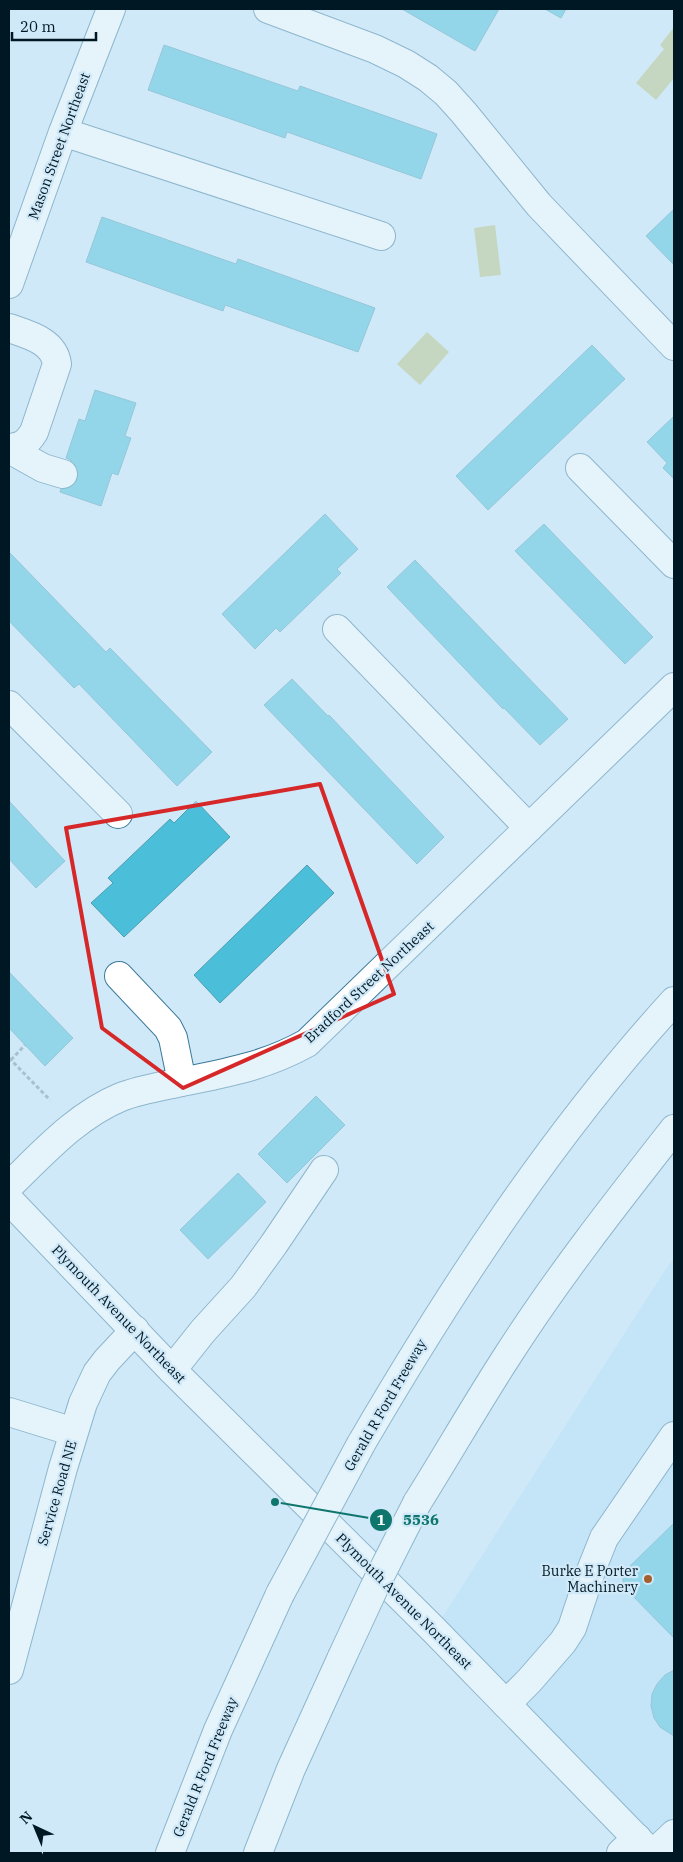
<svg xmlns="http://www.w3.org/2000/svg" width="683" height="1862" font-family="'IBM Plex Serif',serif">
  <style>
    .built { fill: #b7e0f9 }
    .green { fill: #b8c17c }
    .building { fill: #4bbfd9; stroke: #4e9db0 }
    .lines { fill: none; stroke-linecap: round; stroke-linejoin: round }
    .minor-casing { stroke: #3c799a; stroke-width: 30 }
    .major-casing { stroke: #3c799a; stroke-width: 30 }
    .highway-casing { stroke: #3c799a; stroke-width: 30 }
    .path { stroke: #79919f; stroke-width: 3; stroke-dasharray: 4 2.5; stroke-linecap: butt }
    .minor { stroke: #fff; stroke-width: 28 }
    .major { stroke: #fff; stroke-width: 28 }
    .highway { stroke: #fff; stroke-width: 28 }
    .highway-bridge-casing { stroke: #3c799a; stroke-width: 30; stroke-linecap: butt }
    .highway-bridge { stroke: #fff; stroke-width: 28 }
    .marked { fill: none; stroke: #d62828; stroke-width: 4; stroke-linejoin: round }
    .poi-dot { fill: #a3602e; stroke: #d0e9f8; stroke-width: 2 }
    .labels { text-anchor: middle; stroke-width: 4.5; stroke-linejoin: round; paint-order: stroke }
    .street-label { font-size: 14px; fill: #001724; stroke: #d0e9f8 }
    .poi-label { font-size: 14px; fill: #001724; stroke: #d0e9f8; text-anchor: end }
    .leader { fill: none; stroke: #0f766e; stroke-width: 2 }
    .callout-dot { fill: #0f766e; stroke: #d0e9f8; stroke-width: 2 }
    .mark-label { font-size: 15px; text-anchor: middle; font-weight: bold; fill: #fff }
    .callout-label { font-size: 15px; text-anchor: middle; font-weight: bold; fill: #0f766e; stroke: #d0e9f8; stroke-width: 4.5; stroke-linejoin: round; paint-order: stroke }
  </style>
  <rect width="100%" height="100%" fill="#d0e9f8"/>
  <path class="built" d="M674,1259V1853H621L636,1839L434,1630L667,1267Z"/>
  <path class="green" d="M674,27V78L656,100L636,83L664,49L660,45Z
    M495,225L501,275L480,277L474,228Z
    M427,332L449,352L420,385L397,364Z"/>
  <path class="building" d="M402,9H499L475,51Z
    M545,9H566L561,18Z
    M164,45L298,91L300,86L437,134L421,179L287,132L285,138L148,90Z
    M674,209V265L646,236Z
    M102,217L236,264L238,259L375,308L358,352L225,305L223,311L86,262Z
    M592,345L625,379L488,510L456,476Z
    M95,390L136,403L125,436L131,438L118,475L112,473L101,506L60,492L71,460L66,458L79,419L85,421Z
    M674,416V479L663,468L667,463L647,442Z
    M325,514L358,549L337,569L341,573L280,632L276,628L255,649L222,614Z
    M544,524L653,637L625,664L515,551Z
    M9,552L106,652L110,648L212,752L177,786L79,684L74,688L9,621Z
    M415,560L568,719L540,745L504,708L503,709L387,587Z
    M292,679L328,716L329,715L444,837L417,864L264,705Z
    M9,801L65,861L36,888L9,859Z
    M196,801L230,837L124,937L91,903L113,883L108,878L170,819L174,823Z
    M307,865L334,893L220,1003L194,975Z
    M9,972L73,1038L45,1066L9,1028Z
    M316,1096L345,1125L287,1183L258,1154Z
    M238,1173L266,1202L208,1259L180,1230Z
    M674,1523V1638L625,1588L622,1576L625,1571Z
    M674,1670V1736L660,1727L654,1718L651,1706L652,1694L657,1684L665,1675Z"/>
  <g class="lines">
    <defs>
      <path id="minor" d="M268,9L375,49L406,64L428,78L446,93L464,113L539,205L674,346
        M63,132L381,236
        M9,284L63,132L111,9
        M9,328C29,335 54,341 57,364L34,432C27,443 22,447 9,448
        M9,449L43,468L63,474
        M580,468L674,564
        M337,629L529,828
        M9,705L118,814
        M119,976L168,1028L173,1038L182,1082
        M9,1186C43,1153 77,1115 121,1097C139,1090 158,1087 177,1083C225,1073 264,1067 307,1043L674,687
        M172,1370L203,1331L243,1287L274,1244L324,1170
        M9,1412L74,1432
        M9,1670L63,1468L83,1403L97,1373L107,1360L135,1330
        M506,1704L529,1681L563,1642L572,1628L592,1568L604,1538L674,1436
        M621,1853L637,1838
        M654,1853L674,1834"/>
      <path id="major" d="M9,1200L172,1370L434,1630L651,1853"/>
      <path id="highway" d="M361,1444C452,1288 552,1135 674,1001
        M417,1503C447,1455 475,1406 506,1358C557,1278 616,1203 674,1129
        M170,1853L218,1730L280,1594
        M258,1853L291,1769L342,1657"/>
    </defs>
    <use href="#minor" class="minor-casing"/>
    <use href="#major" class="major-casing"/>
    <use href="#highway" class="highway-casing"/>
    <path class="path" d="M9,1058L50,1100
      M11,1060L25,1045"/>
    <use href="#minor" class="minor"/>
    <use href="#major" class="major"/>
    <use href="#highway" class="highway"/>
    <defs>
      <path id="highway-bridge" d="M280,1594L361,1444
        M342,1657L374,1588L417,1503"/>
    </defs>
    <use href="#highway-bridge" class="highway-bridge-casing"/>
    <use href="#highway-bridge" class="highway-bridge"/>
  </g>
  <path d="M0 0H683V1862H0ZM320,784L394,994L183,1088L102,1028L66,828Z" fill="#d0e9f8" fill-opacity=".55" fill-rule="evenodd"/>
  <path class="marked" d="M320,784L394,994L183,1088L102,1028L66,828Z"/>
  <circle class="poi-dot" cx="648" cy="1579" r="5"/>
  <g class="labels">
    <g class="street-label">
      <text transform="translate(59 146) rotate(-70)" y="5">Mason Street Northeast</text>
      <text transform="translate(369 982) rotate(-43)" y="5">Bradford Street Northeast</text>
      <text transform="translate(119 1314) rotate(46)" y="5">Plymouth Avenue Northeast</text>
      <text transform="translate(385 1405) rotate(-60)" y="5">Gerald R Ford Freeway</text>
      <text transform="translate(57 1493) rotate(-74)" y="5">Service Road NE</text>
      <text transform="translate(404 1601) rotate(45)" y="5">Plymouth Avenue Northeast</text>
      <text transform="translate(205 1767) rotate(-68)" y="5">Gerald R Ford Freeway</text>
    </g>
    <g class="poi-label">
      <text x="638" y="1576">Burke E Porter<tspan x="638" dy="16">Machinery</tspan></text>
    </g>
  </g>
  <path class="leader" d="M275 1502L381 1520"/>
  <g class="callout-dot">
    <circle cx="275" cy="1502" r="5"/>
    <circle cx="381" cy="1520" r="12"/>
  </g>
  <g class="mark-label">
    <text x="381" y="1525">1</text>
  </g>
  <g class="callout-label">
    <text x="421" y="1525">5536</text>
  </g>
  <rect width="683" height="1862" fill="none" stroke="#001724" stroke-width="20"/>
  <g transform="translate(35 1827) rotate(316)" stroke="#d0e9f8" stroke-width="4" paint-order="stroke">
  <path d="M0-4L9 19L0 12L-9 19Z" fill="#001724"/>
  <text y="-8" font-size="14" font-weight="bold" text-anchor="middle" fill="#001724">N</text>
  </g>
  <path d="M12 32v8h84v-8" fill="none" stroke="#001724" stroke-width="2.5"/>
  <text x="20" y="32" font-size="15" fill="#001724" stroke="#d0e9f8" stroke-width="4" paint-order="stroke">20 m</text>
</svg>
